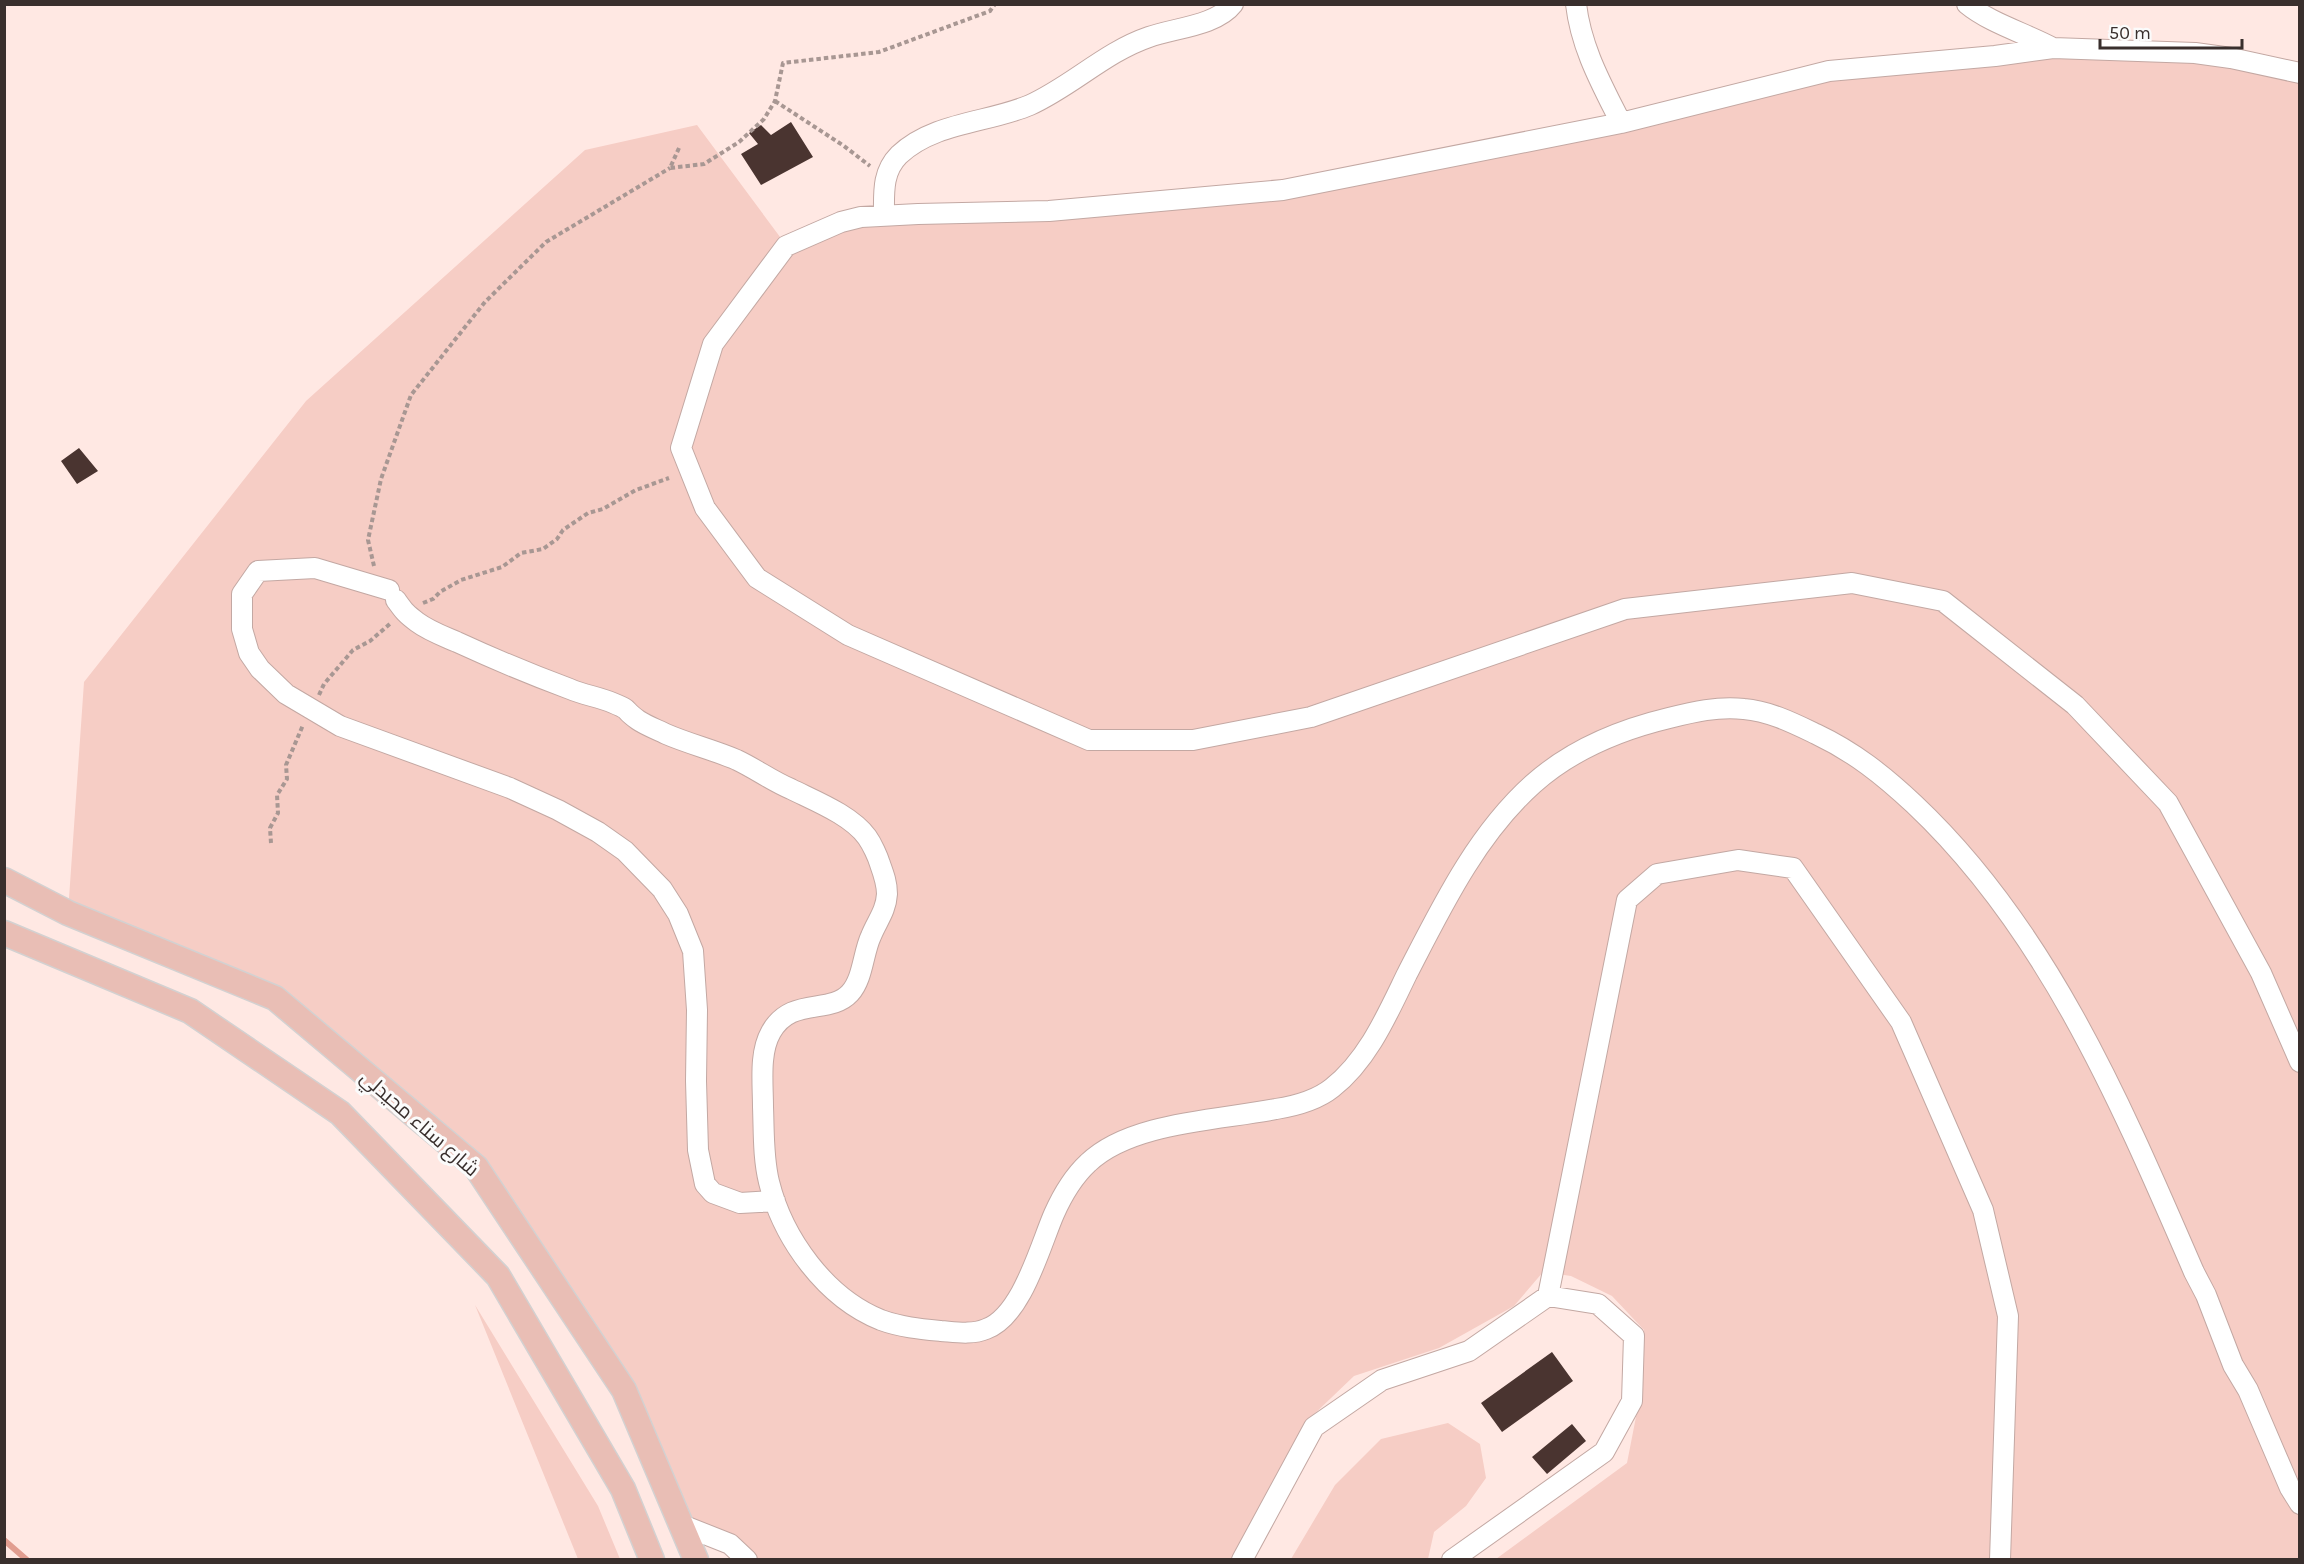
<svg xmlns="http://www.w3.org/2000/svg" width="2304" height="1564" font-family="Karla,Cairo,sans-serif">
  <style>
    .green { fill: #f6cdc5 }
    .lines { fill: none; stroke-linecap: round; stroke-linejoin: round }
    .stream { stroke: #e19d90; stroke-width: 6 }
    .building { fill: #4a3430 }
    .minor-casing { stroke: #c3a8a3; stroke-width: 22 }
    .major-casing { stroke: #d3d1d1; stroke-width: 27 }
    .path { stroke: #a89793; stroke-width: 4; stroke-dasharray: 4.5 3; stroke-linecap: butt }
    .minor { stroke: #fff; stroke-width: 20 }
    .major { stroke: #e9beb5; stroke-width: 24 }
    .labels { text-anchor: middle; stroke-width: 6; stroke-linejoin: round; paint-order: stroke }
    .street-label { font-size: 20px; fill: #392f2d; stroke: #fbfbfb }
  </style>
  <rect width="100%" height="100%" fill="#ffe8e3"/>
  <path class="green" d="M2053,48L2299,73V1559H1496L1627,1463L1642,1386L1644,1330L1612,1296L1571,1276L1543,1272L1514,1306L1439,1348L1354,1376L1308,1420L1237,1559H747L682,1525L604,1360L476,1167L275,998L68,913L84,682L306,401L585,150L697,125L786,245L825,230L1283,190L1829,71Z
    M475,1305L598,1506L620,1559H578Z
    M1448,1423L1480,1444L1486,1478L1466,1506L1434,1532L1428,1559H1291L1335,1485L1381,1439Z"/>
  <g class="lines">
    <path class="stream" d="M4,1540L27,1560"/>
  </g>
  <path class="building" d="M791,122L813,157L761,185L741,154L758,144L749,133L761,125L771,135Z
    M79,448L98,471L77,484L61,461Z
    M1552,1352L1573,1381L1502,1432L1481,1403Z
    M1572,1424L1586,1441L1547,1474L1532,1457Z"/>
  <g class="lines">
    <defs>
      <path id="minor" d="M1576,4C1581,48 1602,85 1621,123
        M1967,4C1990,23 2025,33 2053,48
        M2300,73L2231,58L2195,53L2053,48L1995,56L1829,71L1621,123L1283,190L1049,211L918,214L861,217L841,222L786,246L713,344L681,448L705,508L757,578L848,635L1089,740H1193L1311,717L1625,609L1852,583L1943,601L2075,705L2168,803L2261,973L2300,1062
        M884,215C884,193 882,172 899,155C934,122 988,123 1030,105C1072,86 1105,52 1149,37C1174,28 1216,26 1233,4
        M389,590L315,568L258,571L242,594V629L249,653L260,669L286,694L340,726L510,788L558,810L598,832L625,851L662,889L678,914L693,951L697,1010L696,1081L698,1150L705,1184L713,1193L740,1203L775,1201
        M396,600C404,611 405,613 417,622C429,631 443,636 457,642C494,659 532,675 570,689C584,695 599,697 613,703C634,712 620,707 638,720C645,725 658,730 666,734C689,744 714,750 737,760C756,769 772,781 791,789C815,801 851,815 867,837C872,844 878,857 880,864C884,875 887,883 887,894C886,911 877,921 871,936C863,953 863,979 850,993C830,1015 791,996 771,1032C759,1053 763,1083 763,1107C764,1132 763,1158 769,1182C783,1239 826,1298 881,1320C900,1327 921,1329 941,1331C955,1332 972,1335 986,1329C1022,1316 1040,1246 1054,1214C1062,1196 1073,1177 1088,1163C1130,1122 1220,1120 1276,1109C1295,1106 1317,1100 1332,1088C1368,1060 1388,1013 1407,974C1441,908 1476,835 1533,784C1571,750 1619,730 1669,718C1693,712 1718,706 1744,709C1769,711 1793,723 1816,734C1854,752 1883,775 1914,804C2048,930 2122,1106 2194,1272L2206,1295L2233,1365L2248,1390L2290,1488L2300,1504
        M1548,1296L1627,900L1657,874L1738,860L1793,868L1901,1022L1983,1210L2008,1316L2000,1560
        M682,1525L730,1544L747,1560
        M1242,1560L1314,1427L1382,1380L1469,1351L1548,1296L1598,1304L1634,1336L1632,1401L1604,1452L1452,1560"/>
      <path id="major" d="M4,880L68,913L275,998L476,1167L624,1390L696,1560
        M4,933L190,1011L340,1113L498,1276L623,1489L652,1560"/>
    </defs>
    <use href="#minor" class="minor-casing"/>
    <use href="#major" class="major-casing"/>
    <path class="path" d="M775,101L844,146L870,166
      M679,148L670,168L704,164L739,142L764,119L775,101L783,63L879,52L990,11L995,4
      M374,566L368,540L381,479L411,395L485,302L546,242L670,168
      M423,603L433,599L440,592L461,580L502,567L521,553L543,549L557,539L563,530L588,513L603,509L636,490L669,478
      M319,695L324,684L353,650L370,641L391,623
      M271,843L270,828L278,813L277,795L287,779L286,765L303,725"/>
    <use href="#minor" class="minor"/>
    <use href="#major" class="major"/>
  </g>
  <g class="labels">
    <g class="street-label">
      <text transform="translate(420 1123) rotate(41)" y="7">شارع سناء محيدلي</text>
    </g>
  </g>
  <rect width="2304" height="1564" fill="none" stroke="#392f2d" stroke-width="12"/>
  <path d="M2100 39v9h142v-9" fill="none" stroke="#392f2d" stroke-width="3"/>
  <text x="2109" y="39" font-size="18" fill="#392f2d" stroke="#fbfbfb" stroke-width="4.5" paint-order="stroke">50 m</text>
</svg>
